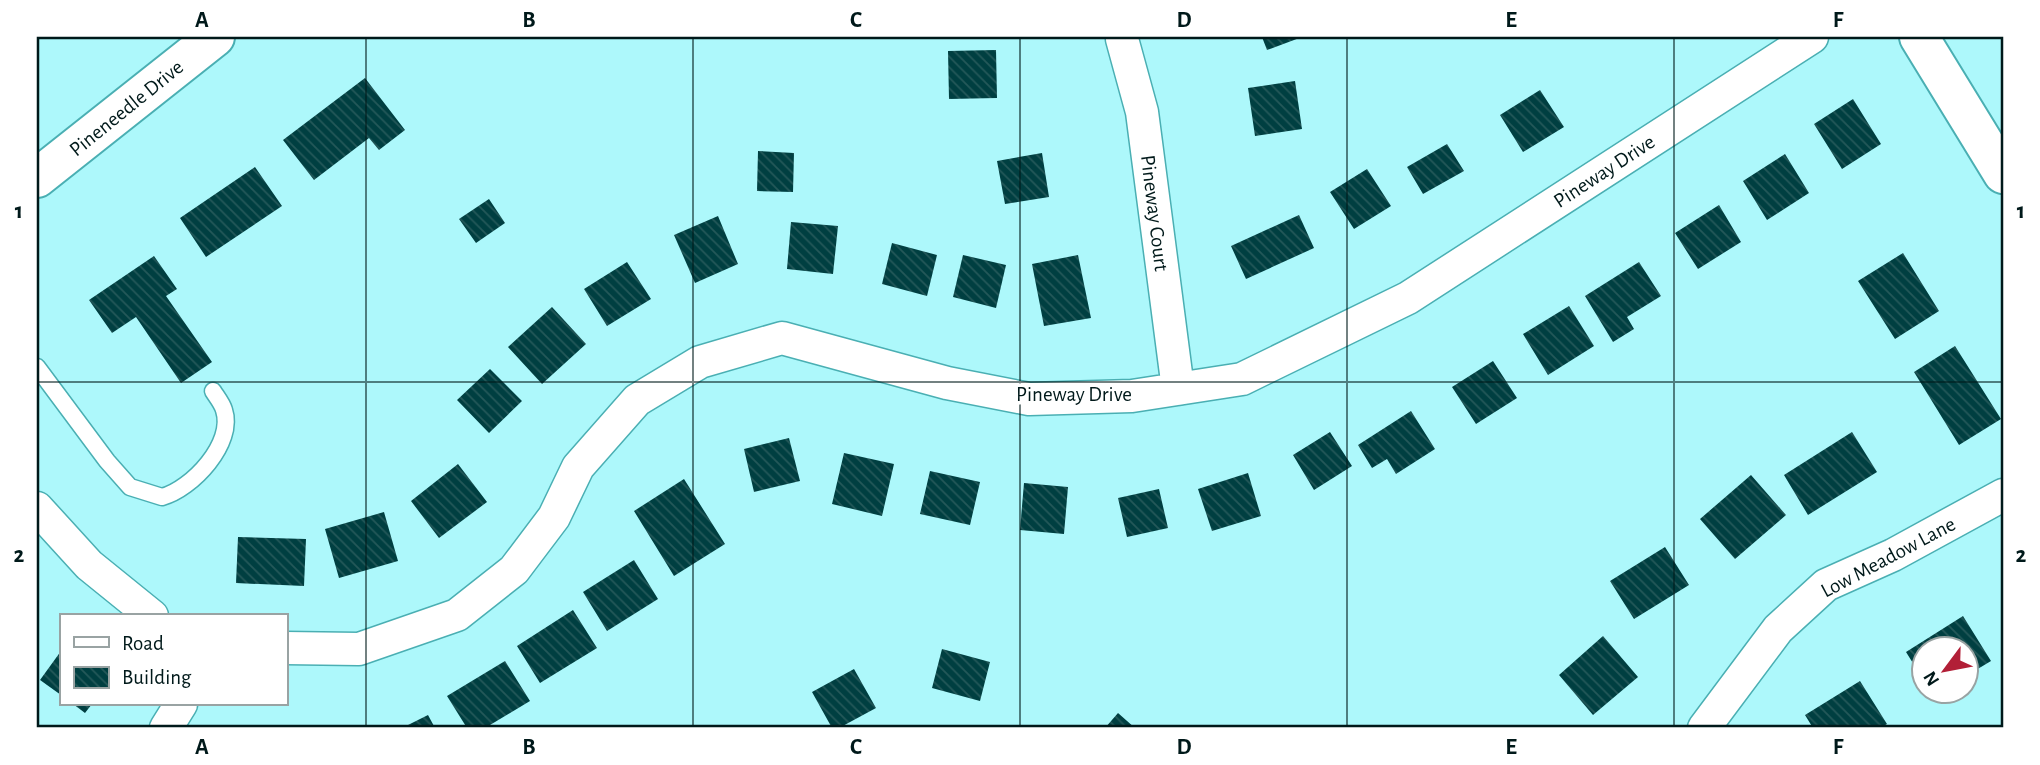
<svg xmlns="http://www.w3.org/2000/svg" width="2040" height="765" font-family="'Alegreya Sans',sans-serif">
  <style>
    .building { fill: url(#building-back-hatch) }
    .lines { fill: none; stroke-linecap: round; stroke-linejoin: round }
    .lane-casing { stroke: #4aafb3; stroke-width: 19 }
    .street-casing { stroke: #4aafb3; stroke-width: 35 }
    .secondary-casing { stroke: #4aafb3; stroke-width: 42 }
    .lane { stroke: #fff; stroke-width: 16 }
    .street { stroke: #fff; stroke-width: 32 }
    .secondary { stroke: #fff; stroke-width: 38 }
    .grid { fill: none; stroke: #00191a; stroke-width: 2; stroke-opacity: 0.55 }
    .labels { text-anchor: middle; stroke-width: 7; stroke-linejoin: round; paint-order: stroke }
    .street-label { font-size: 21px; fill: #00191a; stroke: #fff }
    .neatline { fill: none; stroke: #00191a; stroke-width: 2.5 }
    .grid-label { font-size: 23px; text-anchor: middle; font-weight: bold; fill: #00191a }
  </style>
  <defs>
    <pattern id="building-back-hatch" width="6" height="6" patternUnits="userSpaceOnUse" patternTransform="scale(1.75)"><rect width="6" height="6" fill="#003f41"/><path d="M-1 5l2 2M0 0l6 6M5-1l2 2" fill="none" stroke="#245859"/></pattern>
  </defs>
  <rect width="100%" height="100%" fill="#adf8fb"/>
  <path class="building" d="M1262,37H1302L1267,50Z
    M996,50L997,98L949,99L948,51Z
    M365,78L405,130L379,150L369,138L314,180L283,140Z
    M1295,81L1302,129L1255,136L1248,88Z
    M1540,90L1564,127L1523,152L1500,115Z
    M1853,99L1881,144L1842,169L1814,124Z
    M1447,144L1464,171L1423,194L1407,167Z
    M758,151L794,153L793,192L757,191Z
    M1042,153L1049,197L1005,204L997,161Z
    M1785,154L1809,193L1767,220L1743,181Z
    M255,167L282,206L206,257L180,218Z
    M1367,169L1391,206L1354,229L1330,192Z
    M489,199L505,223L476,243L459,219Z
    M1719,205L1741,242L1698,269L1675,233Z
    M1299,215L1314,248L1246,279L1231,246Z
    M718,216L738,264L695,283L674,235Z
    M791,222L838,226L833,274L787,269Z
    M892,243L937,255L927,296L882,284Z
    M1903,253L1939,311L1895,339L1858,281Z
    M963,255L1006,265L996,308L953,297Z
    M1078,255L1091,318L1044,326L1032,264Z
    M154,256L177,289L166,296L212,362L181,383L136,317L112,333L89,300Z
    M627,262L651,299L607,326L584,289Z
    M1639,262L1661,296L1627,317L1634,329L1613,342L1585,296Z
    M1569,306L1594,346L1548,375L1523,334Z
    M552,307L586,344L542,384L508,347Z
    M1955,346L2001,419L1959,445L1914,372Z
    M1493,361L1517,398L1476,424L1452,387Z
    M490,369L522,401L489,433L457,400Z
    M1411,411L1435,449L1396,474L1387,459L1372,468L1358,445Z
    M1330,432L1352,466L1314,490L1293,455Z
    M1852,432L1877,472L1808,515L1784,475Z
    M789,438L800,481L754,492L744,449Z
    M844,453L894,464L882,516L832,504Z
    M458,464L487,502L439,538L411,501Z
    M930,471L980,482L970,525L920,514Z
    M1248,473L1261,516L1212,531L1198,489Z
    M1751,475L1786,515L1735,559L1700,519Z
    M684,479L725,544L674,576L634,511Z
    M1024,483L1068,487L1064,534L1020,530Z
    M1159,489L1168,528L1127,537L1118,498Z
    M384,512L398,561L339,578L325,529Z
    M238,537L306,539L304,586L236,583Z
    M1665,547L1689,585L1634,619L1610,581Z
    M634,560L658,599L607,631L583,592Z
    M573,610L597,648L540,683L517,646Z
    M1963,616L1991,661L1966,676V650H1924V681L1906,652Z
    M1603,636L1638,677L1593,715L1559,675Z
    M942,649L990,662L980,701L932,688Z
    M61,651V695L40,680Z
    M505,661L530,701L485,728H467L447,696Z
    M854,669L876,708L839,728H832L812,692Z
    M1860,681L1887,724L1880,728H1813L1805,715Z
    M73,704H92L85,713Z
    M1118,713L1135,728H1105Z
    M428,715L435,728H402Z"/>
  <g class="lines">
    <defs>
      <path id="lane" d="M37,367L107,461L130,487L162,497C192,489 235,443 224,410C222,403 216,396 213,391"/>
      <path id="street" d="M1122,39L1142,112L1178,389
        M37,508L89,565L152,616
        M285,648L359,649L457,615L514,570L554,517L578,467L637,400L700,362L782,338L947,383L1029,399L1132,396L1242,379L1408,298L1812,37
        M166,728L181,704
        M1704,728L1778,629L1826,585L1893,555L2003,495"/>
      <path id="secondary" d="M1919,37L2003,174
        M37,178L215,37"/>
    </defs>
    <use href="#lane" class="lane-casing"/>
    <use href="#street" class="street-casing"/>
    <use href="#secondary" class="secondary-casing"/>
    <use href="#lane" class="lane"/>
    <use href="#street" class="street"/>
    <use href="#secondary" class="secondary"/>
  </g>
  <path class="grid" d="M366,37V728M693,37V728M1020,37V728M1347,37V728M1674,37V728M37,382H2003"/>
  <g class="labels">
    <g class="street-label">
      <text transform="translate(126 108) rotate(-39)" y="7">Pineneedle Drive</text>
      <text transform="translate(1604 171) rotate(-33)" y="7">Pineway Drive</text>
      <text transform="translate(1155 213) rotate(83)" y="7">Pineway Court</text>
      <text x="1074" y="401">Pineway Drive</text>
      <text transform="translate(1888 557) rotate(-28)" y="7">Low Meadow Lane</text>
    </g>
  </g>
  <rect width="2040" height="765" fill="none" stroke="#ffffff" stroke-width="77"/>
  <rect x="60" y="614" width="228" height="91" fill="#ffffff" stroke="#99a3a3" stroke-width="2"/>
  <rect x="74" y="637" width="35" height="10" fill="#ffffff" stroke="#99a3a3" stroke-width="2"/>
  <text x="122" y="650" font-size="21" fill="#00191a">Road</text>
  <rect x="74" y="667" width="35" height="21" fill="url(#building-back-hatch)" stroke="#99a3a3" stroke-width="2"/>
  <text x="122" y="684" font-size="21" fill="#00191a">Building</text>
  <g transform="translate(1945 670) rotate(238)"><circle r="33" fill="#ffffff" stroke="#99a3a3" stroke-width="2"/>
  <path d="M0-5L12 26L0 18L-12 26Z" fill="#b21f37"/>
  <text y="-10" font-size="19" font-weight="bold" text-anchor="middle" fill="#00191a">N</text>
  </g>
  <rect x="38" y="38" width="1964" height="688" class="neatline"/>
  <g class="grid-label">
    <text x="202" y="27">A</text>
    <text x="529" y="27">B</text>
    <text x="856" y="27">C</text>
    <text x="1184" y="27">D</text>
    <text x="1511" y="27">E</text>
    <text x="1838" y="27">F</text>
    <text x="19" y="218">1</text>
    <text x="2021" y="218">1</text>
    <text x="19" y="562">2</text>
    <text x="2021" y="562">2</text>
    <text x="202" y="754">A</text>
    <text x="529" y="754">B</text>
    <text x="856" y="754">C</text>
    <text x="1184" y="754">D</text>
    <text x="1511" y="754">E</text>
    <text x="1838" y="754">F</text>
  </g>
</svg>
